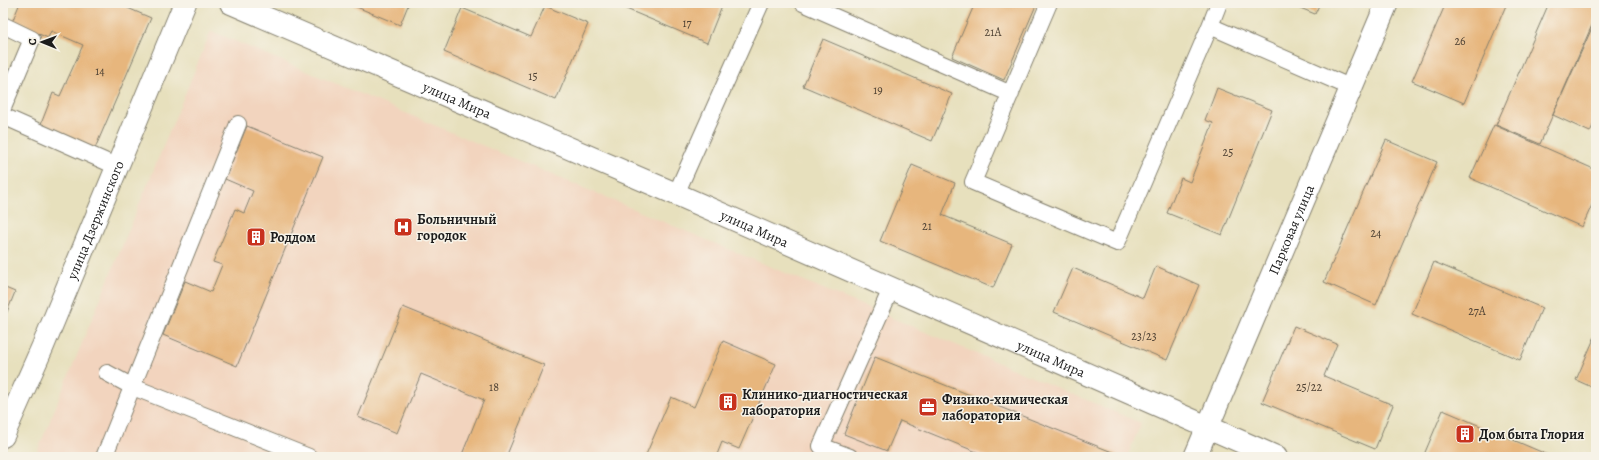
<svg xmlns="http://www.w3.org/2000/svg" width="1599" height="460" font-family="Alegreya,serif">
  <style>
    .built { fill: #f2d4be }
    .building { fill: #e7b67d }
    .lines { fill: none; stroke-linecap: round; stroke-linejoin: round }
    .service-casing { stroke: #827e6c; stroke-width: 18 }
    .minor-casing { stroke: #827e6c; stroke-width: 24 }
    .tertiary-casing { stroke: #827e6c; stroke-width: 24 }
    .service { stroke: #fff; stroke-width: 16 }
    .minor { stroke: #fff; stroke-width: 22 }
    .tertiary { stroke: #fff; stroke-width: 22 }
    .labels { text-anchor: middle; stroke-width: 3; stroke-linejoin: round; paint-order: stroke }
    .number-label { font-size: 12px; fill: #4f4234 }
    .street-label { font-size: 14px; fill: #1c1c1c; stroke: #f7f3e8 }
    .poi-label { font-size: 14px; font-weight: bold; fill: #1c1c1c; stroke: #f7f3e8; text-anchor: start }
  </style>
  <rect width="100%" height="100%" fill="#f7f3e8"/>
  <filter id="ink" filterUnits="userSpaceOnUse"><feTurbulence type="fractalNoise" baseFrequency=".025" numOctaves="2"/><feDisplacementMap in="SourceGraphic" scale="8" xChannelSelector="R" yChannelSelector="G"/><feConvolveMatrix kernelMatrix="1 2 1 2 8 2 1 2 1" color-interpolation-filters="sRGB"/></filter>
  <filter id="wash" filterUnits="userSpaceOnUse"><feTurbulence type="fractalNoise" baseFrequency=".012" numOctaves="4" result="noise"/><feDisplacementMap in="SourceGraphic" scale="16" xChannelSelector="R" yChannelSelector="G"/><feGaussianBlur stdDeviation="0.9" result="paint"/><feColorMatrix in="noise" values="0 0 0 0 0 0 0 0 0 0 0 0 0 0 0 0 0 1.4 0 .05"/><feComposite in="paint" operator="in"/></filter>
  <g filter="url(#wash)">
    <rect width="100%" height="100%" fill="#e7e0bd"/>
    <path class="built" d="M211,31L1141,423L1127,457H35Z"/>
    <g id="blocks">
      <path class="building" d="M20,3H116L151,18L93,153L39,129L53,93L60,96L83,45L51,31L48,38L12,22Z
        M347,3H409L400,25Z
        M612,3H723L707,43Z
        M975,3H1037L1004,80L952,57Z
        M1288,3H1320L1315,14Z
        M1446,3H1507L1464,103L1412,81Z
        M1549,3H1596V16L1540,144L1496,125Z
        M545,6L588,24L556,100L444,52L462,8L531,37Z
        M1596,19V119L1590,132L1553,115Z
        M823,39L952,94L932,141L803,86Z
        M1217,88L1272,110L1222,235L1167,213L1181,178L1190,182L1213,123L1205,120Z
        M1494,125L1596,170V196L1582,227L1470,178Z
        M247,126L323,157L237,366L163,335L185,281L211,292L222,265L213,262L235,209L244,213L253,191L225,179Z
        M1386,140L1437,162L1376,305L1324,282Z
        M912,165L955,183L942,215L1012,244L993,288L880,241Z
        M1434,262L1542,308L1520,360L1412,314Z
        M1156,266L1199,285L1167,360L1054,312L1073,268L1143,298Z
        M3,287L15,292L3,322Z
        M403,307L544,365L506,457H461L484,400L421,374L397,433L358,417Z
        M1294,326L1337,344L1324,376L1393,405L1375,449L1262,402Z
        M1596,334V389L1576,380Z
        M723,341L776,364L739,449L722,442L716,457H645L671,397L694,407Z
        M875,357L1117,454L1116,457H989L900,421L887,451L844,434Z
        M1443,410L1553,457H1423Z"/>
    </g>
  </g>
  <g filter="url(#ink)">
    <use href="#blocks" fill-opacity="0" stroke="#827e6c" stroke-width="1"/>
    <g class="lines">
      <defs>
        <path id="service" d="M803,3L1011,94
          M1049,3L973,182L1117,243L1210,26L1352,88
          M3,25L32,39L3,108
          M1210,26L1219,3
          M3,116L118,167
          M676,194L761,3
          M107,373L133,387L309,457
          M104,457L238,124
          M850,457L821,446L891,289"/>
        <g id="minor">
          <path id="s1" d="M1195,457L1387,3"/>
        </g>
        <g id="tertiary">
          <path id="s2" d="M231,3L676,194L1276,457"/>
          <path id="s3" d="M3,436L43,346L185,3"/>
        </g>
      </defs>
      <use href="#service" class="service-casing"/>
      <use href="#minor" class="minor-casing"/>
      <use href="#tertiary" class="tertiary-casing"/>
      <use href="#service" class="service"/>
      <use href="#minor" class="minor"/>
      <use href="#tertiary" class="tertiary"/>
    </g>
  </g>
  <defs>
    <symbol id="hospital-square" viewBox="-11 -11 22 22"><rect x="-9" y="-9" width="18" height="18" rx="4" fill="#c8321e" stroke="#f7f3e8"/><path d="M-5-5h3v3.5h4V-5h3V5h-3V1.5h-4V5h-3Z" fill="#fff"/></symbol>
    <symbol id="building-square" viewBox="-11 -11 22 22"><rect x="-9" y="-9" width="18" height="18" rx="4" fill="#c8321e" stroke="#f7f3e8"/><path d="M-4-6H4V6H1V3H-1V6H-4ZM-2.5-4.3h1.7v1.8h-1.7ZM.8-4.3h1.7v1.8H.8ZM-2.5-1h1.7V.8h-1.7ZM.8-1h1.7V.8H.8Z" fill="#fff"/></symbol>
    <symbol id="office-square" viewBox="-11 -11 22 22"><rect x="-9" y="-9" width="18" height="18" rx="4" fill="#c8321e" stroke="#f7f3e8"/><path d="M-6-3h4V-5.5h4V-3h4V5H-6ZM-1-4.5V-3h2v-1.5ZM-6 0V1H6V0Z" fill="#fff"/></symbol>
  </defs>
  <g fill-rule="evenodd">
    <use href="#hospital-square" x="392" y="216" width="22" height="22"/>
    <use href="#building-square" x="245" y="226" width="22" height="22"/>
    <use href="#building-square" x="717" y="391" width="22" height="22"/>
    <use href="#office-square" x="917" y="396" width="22" height="22"/>
    <use href="#building-square" x="1454" y="423" width="22" height="22"/>
  </g>
  <g class="labels">
    <g class="number-label">
      <text x="687" y="27">17</text>
      <text x="993" y="36">21А</text>
      <text x="1460" y="45">26</text>
      <text x="100" y="75">14</text>
      <text x="533" y="80">15</text>
      <text x="878" y="94">19</text>
      <text x="1228" y="156">25</text>
      <text x="927" y="230">21</text>
      <text x="1376" y="237">24</text>
      <text x="1477" y="315">27А</text>
      <text x="1144" y="340">23/23</text>
      <text x="494" y="391">18</text>
      <text x="1309" y="391">25/22</text>
    </g>
    <g class="street-label">
      <text dy="5" stroke="none"><textPath href="#s2" startOffset="246">улица Мира</textPath></text>
      <text dy="5" stroke="none"><textPath href="#s3" startOffset="235">улица Дзержинского</textPath></text>
      <text dy="5" stroke="none"><textPath href="#s2" startOffset="570">улица Мира</textPath></text>
      <text dy="5" stroke="none"><textPath href="#s1" startOffset="247">Парковая улица</textPath></text>
      <text dy="5" stroke="none"><textPath href="#s2" startOffset="894">улица Мира</textPath></text>
    </g>
    <g class="poi-label">
      <text x="417" y="224">Больничный<tspan x="417" dy="16">городок</tspan></text>
      <text x="270" y="242">Роддом</text>
      <text x="742" y="399">Клинико-диагностическая<tspan x="742" dy="16">лаборатория</tspan></text>
      <text x="942" y="404">Физико-химическая<tspan x="942" dy="16">лаборатория</tspan></text>
      <text x="1479" y="439">Дом быта Глория</text>
    </g>
  </g>
  <rect width="1599" height="460" fill="none" stroke="#f7f3e8" stroke-width="16"/>
  <g transform="translate(42 42) rotate(271)" stroke="#f7f3e8" stroke-width="3" paint-order="stroke">
  <path d="M0-3L7 15L0 10L-7 15Z" fill="#1c1c1c"/>
  <text y="-6" font-size="11" font-weight="bold" text-anchor="middle" fill="#1c1c1c">С</text>
  </g>
</svg>
